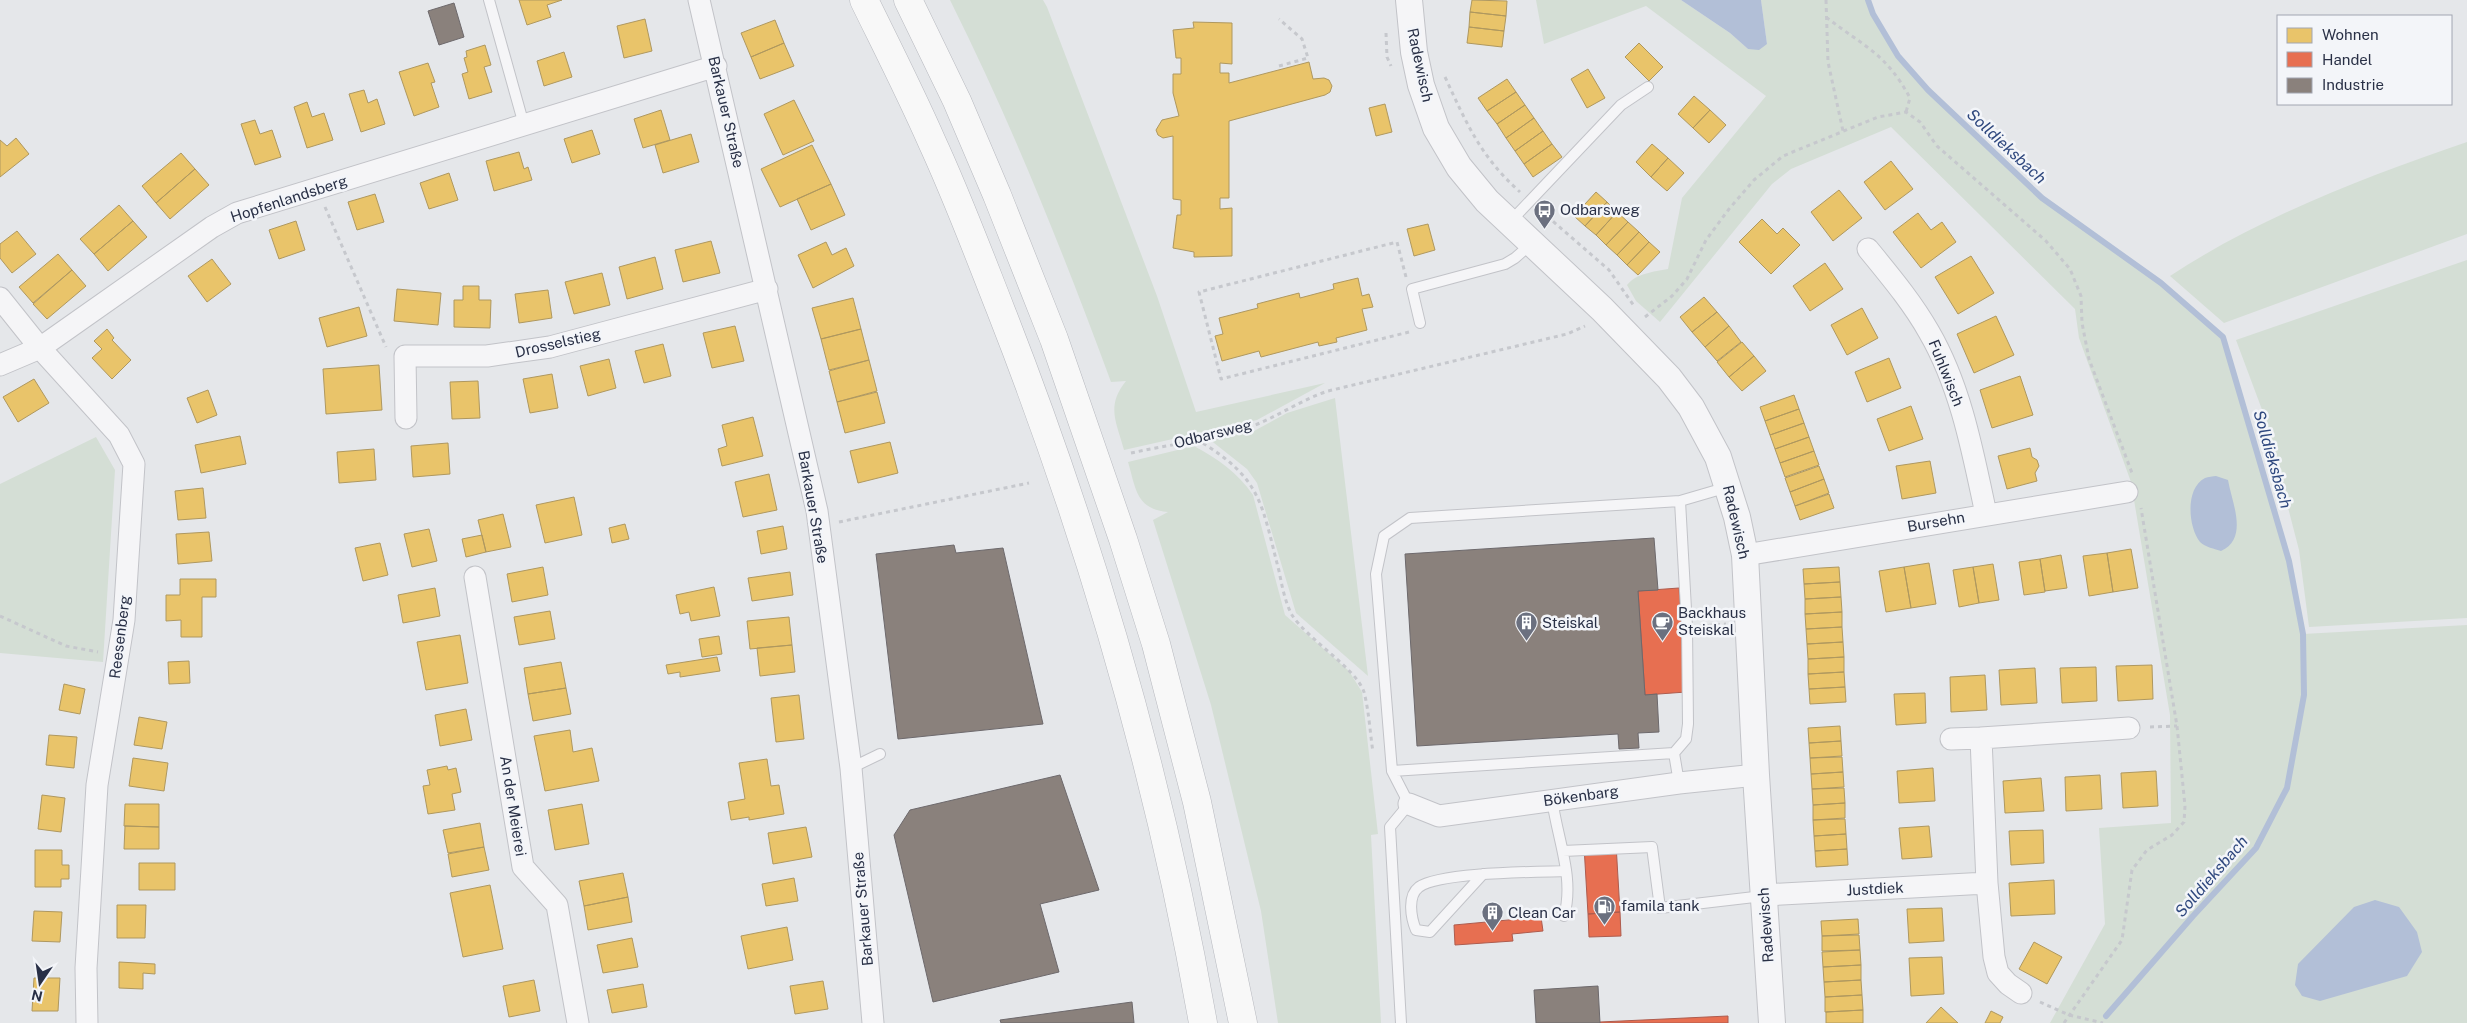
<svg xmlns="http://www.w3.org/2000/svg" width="2467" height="1023" font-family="'Public Sans',sans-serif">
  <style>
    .green { fill: #d4ded5 }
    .water { fill: #b2bfd7 }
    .homes { fill: #e9c46a; stroke: #af985f }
    .shops { fill: #e76f51; stroke: #ae5c4e }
    .industry { fill: #8a817c; stroke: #6d696c }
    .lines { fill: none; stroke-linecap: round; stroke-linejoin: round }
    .stream { stroke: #b2bfd7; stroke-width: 6 }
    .service-casing { stroke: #c2c3c8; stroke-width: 12 }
    .minor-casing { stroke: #c2c3c8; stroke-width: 23 }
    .tertiary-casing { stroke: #c2c3c8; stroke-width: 28 }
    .trunk-casing { stroke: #b7b9bf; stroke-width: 29 }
    .path { stroke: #c6c8cd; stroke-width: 3; stroke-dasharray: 4 4; stroke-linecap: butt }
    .service { stroke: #f5f5f7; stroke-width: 10 }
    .minor { stroke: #f5f5f7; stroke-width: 21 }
    .tertiary { stroke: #f5f5f7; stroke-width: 26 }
    .trunk { stroke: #f8f8f8; stroke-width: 28 }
    .labels { text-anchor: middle; stroke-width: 5; stroke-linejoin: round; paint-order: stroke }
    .street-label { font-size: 15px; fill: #293046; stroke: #f3f5f9 }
    .poi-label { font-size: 15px; fill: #293046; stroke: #f3f5f9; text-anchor: start }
    .water-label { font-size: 16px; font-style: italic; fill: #2f487e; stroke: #f3f5f9 }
  </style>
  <rect width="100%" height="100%" fill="#e5e7ea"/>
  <path class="green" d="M950,0H1043L1047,7L1157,296L1196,412L1325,383L1257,420L1124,450C1116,421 1106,406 1126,381L1111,382C1063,252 1012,124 950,0Z
    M1536,0H1681L1730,33L1748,49L1767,44L1761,0H1868L1873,14L1898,56L1928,90L2041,197L2161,283L2223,337L2289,561L2303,634L2467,625V1023H2050L2105,924L2099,828L2171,823L2170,715L2131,482L2079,338L2075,309L1891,127L1791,169L1772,184L1660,322L1636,301L1627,285C1637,273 1653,272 1668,269L1682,198L1766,96L1646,6L1544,44Z
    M2467,142V234L2224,323L2170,276C2258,218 2367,176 2467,142Z
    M2467,260V618L2309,627L2299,550L2264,415L2236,340Z
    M1335,398L1368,676L1296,613L1257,483L1247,469L1209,439L1254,431L1287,413Z
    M96,437L115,470L103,662L0,653V484Z
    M1194,446C1217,458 1238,473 1253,495L1285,615L1349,671L1362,692L1378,834L1371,835L1381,1023H1278L1261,911L1211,705L1153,520L1168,512C1136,509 1136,489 1128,462Z"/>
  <path class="water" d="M1681,0H1761L1767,44L1759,50L1748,49L1730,33Z
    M2216,476L2228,480C2232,503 2249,538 2221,551C2215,549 2205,547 2200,542C2188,527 2185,488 2205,478C2208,477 2213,476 2216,476Z
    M2375,900L2399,907L2417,932L2422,952L2407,976L2320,1001L2302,996L2295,985L2298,964L2354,907Z"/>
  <path class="homes" d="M519,0H562L547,5L551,17L527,25Z
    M1472,0L1507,1L1506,16L1470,12Z
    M1470,12L1506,16L1504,31L1469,27Z
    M645,19L652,51L624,58L617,26Z
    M775,20L784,43L751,57L741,33Z
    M1193,22L1232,23V64L1220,63V73H1229V83L1309,62L1313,79L1324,78L1329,80L1332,86L1330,92L1325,95L1229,121V198H1220V209L1232,208V256L1194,257V252L1173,248L1177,215H1181V200L1173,199V136L1163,138L1158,135L1156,130L1162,120L1179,116L1173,93V74H1181V58H1176L1173,30L1194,28Z
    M1469,27L1504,31L1502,47L1467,43Z
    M784,43L794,66L760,79L751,57Z
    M1639,43L1663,67L1649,81L1625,57Z
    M485,45L491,65L484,67L492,92L469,99L462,74L468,72L464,58L467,57L466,51Z
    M564,52L572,77L544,86L537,61Z
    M428,63L435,82L431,83L439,107L414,116L399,72Z
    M1588,69L1605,98L1587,108L1571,79Z
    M1507,79L1516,92L1487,111L1478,98Z
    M364,90L368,103L377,99L385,124L361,132L349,94Z
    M1516,92L1525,105L1497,124L1487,111Z
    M1694,96L1710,110L1693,128L1678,114Z
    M794,100L814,141L783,155L764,114Z
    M307,102L312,117L324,113L333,140L307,148L294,107Z
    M1385,104L1392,132L1376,136L1369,108Z
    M1525,105L1534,118L1506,138L1497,124Z
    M661,110L670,140L643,148L634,119Z
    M1710,110L1726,125L1709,143L1693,128Z
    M1534,118L1543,131L1515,151L1506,138Z
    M255,120L260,134L272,130L281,157L255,165L241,124Z
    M592,130L600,154L572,163L564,139Z
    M1543,131L1552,144L1524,164L1515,151Z
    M691,134L699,162L663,173L655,145Z
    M16,138L29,154L0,177V140L7,146Z
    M1552,144L1562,157L1533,177L1524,164Z
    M1652,144L1668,158L1651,177L1636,162Z
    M812,145L831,184L780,207L761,169Z
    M519,152L524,169L528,167L532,180L494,191L486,161Z
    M181,153L195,169L156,203L142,186Z
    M1668,158L1684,173L1667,191L1651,177Z
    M1891,161L1913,189L1885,210L1864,182Z
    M195,169L209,185L170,219L156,203Z
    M449,173L458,200L429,209L420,183Z
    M831,184L845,215L811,230L797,199Z
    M1839,190L1862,218L1833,241L1811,212Z
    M1596,192L1607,202L1585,226L1574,216Z
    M375,194L384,222L357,230L348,202Z
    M1607,202L1617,212L1596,235L1585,226Z
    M119,205L133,221L94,254L80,239Z
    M1617,212L1628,222L1606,245L1596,235Z
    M1918,213L1931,230L1942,222L1956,242L1921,268L1893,232Z
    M1762,219L1777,234L1783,228L1800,245L1771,274L1739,242Z
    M133,221L147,237L108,271L94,254Z
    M296,221L305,250L279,259L269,230Z
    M1628,222L1639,232L1617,255L1606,245Z
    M1428,224L1435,250L1414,256L1407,229Z
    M17,231L36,254L12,273L0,258V244Z
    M1639,232L1649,242L1627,265L1617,255Z
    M711,241L720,273L683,282L675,250Z
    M826,242L832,255L846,248L854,266L813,288L798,255Z
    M1649,242L1660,252L1638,275L1627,265Z
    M58,254L72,270L33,303L19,287Z
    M1971,256L1994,293L1958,314L1935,277Z
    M655,257L663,289L627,299L619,267Z
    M212,259L231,284L207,302L188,276Z
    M1825,263L1843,289L1810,311L1793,286Z
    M72,270L86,286L47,319L33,304Z
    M602,273L610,305L574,314L565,282Z
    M1358,278L1362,296L1369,294L1373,307L1362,309L1367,330L1336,338L1337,342L1319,346L1318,342L1261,357L1259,351L1222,361L1215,336L1223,334L1219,318L1258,308L1257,304L1299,293L1300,298L1334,289L1333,284Z
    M463,286H479V300H491L490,328L454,327V300H463Z
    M397,289L441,293L438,325L394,321Z
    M548,290L552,318L519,323L515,294Z
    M1704,297L1717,312L1692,332L1680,317Z
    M853,298L861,329L821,339L812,308Z
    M359,307L367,336L327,347L319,318Z
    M1862,308L1878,338L1847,355L1831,325Z
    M1717,312L1729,326L1705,347L1692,332Z
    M1996,316L2014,355L1974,373L1957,334Z
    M735,326L744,361L712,368L703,333Z
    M1729,326L1741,342L1717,361L1705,347Z
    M107,329L114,338L112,340L131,360L112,379L92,358L102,349L94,341Z
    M861,329L869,360L829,370L821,339Z
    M1742,342L1754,356L1729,377L1717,362Z
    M663,344L671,376L644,383L635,351Z
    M1754,356L1766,371L1742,391L1729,377Z
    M1889,358L1901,388L1867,402L1855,372Z
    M609,359L616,388L588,396L580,366Z
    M869,360L877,391L837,402L829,371Z
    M379,365L382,410L326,414L323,369Z
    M552,374L558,408L530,413L523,379Z
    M2020,376L2033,415L1992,428L1980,390Z
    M34,379L49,403L18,422L3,397Z
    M478,381L480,418L452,419L450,382Z
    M208,390L217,415L197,423L187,398Z
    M877,392L885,423L845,433L837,402Z
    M1794,395L1799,409L1765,421L1760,407Z
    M1911,406L1923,439L1889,451L1877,419Z
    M1799,409L1804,423L1770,435L1765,421Z
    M753,417L763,456L722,466L718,449L727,446L722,425Z
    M1804,423L1809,437L1775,449L1770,435Z
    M240,436L246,464L201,473L195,445Z
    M1809,437L1814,451L1780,463L1775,449Z
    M890,442L898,473L858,483L850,451Z
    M448,443L450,474L413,477L411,446Z
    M2030,448L2032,457L2037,460L2039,466L2035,473L2037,481L2007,489L1998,456Z
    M374,449L376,480L339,483L337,452Z
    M1814,451L1819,465L1785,477L1780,463Z
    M1930,461L1936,493L1902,499L1896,466Z
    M1819,466L1824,479L1790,492L1785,478Z
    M769,474L777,510L743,517L735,482Z
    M1824,479L1829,493L1795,506L1790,492Z
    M203,488L206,518L178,520L175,491Z
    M1829,494L1834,508L1800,520L1795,506Z
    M574,497L582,535L545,543L536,505Z
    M503,514L511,547L486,552L478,520Z
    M625,524L629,539L612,543L609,528Z
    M783,526L787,549L761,554L757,531Z
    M429,529L437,561L412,567L404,534Z
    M209,532L212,561L178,564L176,534Z
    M482,535L486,552L466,557L462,539Z
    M380,543L388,575L363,581L355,548Z
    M2131,549L2138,588L2113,592L2107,553Z
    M2107,553L2113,592L2089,596L2083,556Z
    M2061,555L2067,588L2045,591L2040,559Z
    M2040,559L2045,592L2024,595L2019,562Z
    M1929,563L1936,604L1911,608L1904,567Z
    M1993,564L1999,600L1979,603L1973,567Z
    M543,567L548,595L512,602L507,574Z
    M1839,567L1840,582L1804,584L1803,569Z
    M1904,567L1911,608L1886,612L1879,571Z
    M1973,567L1979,603L1959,607L1953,570Z
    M790,572L793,595L752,601L748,578Z
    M180,579H216V597H202V637H181V620L166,621V595H180Z
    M1840,582L1841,597L1805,599L1804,584Z
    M714,587L720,616L691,621L689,612L680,614L676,595Z
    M435,588L440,616L403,623L398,595Z
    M1841,597L1842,612L1805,614V599Z
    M550,611L555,639L519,645L514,617Z
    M1842,612V627L1806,629L1805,614Z
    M789,617L792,645L750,649L747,621Z
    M1842,627L1843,642L1807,644L1806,629Z
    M460,635L468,683L426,690L417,642Z
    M719,636L722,654L702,657L699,639Z
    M1843,642L1844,657L1808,659L1807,644Z
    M792,645L795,672L760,676L757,648Z
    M717,657L720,671L680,677V672L668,674L666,665Z
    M1844,657V672L1808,674V659Z
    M189,661L190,683L169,684L168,662Z
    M561,662L566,688L528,694L524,668Z
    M2152,665L2153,699L2118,701L2116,666Z
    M2096,667L2097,701L2062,703L2060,668Z
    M2035,668L2037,703L2001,705L1999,670Z
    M1844,672L1845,687L1809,689L1808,674Z
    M1985,675L1987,710L1951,712L1950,677Z
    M64,684L85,689L80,714L59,710Z
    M1845,687L1846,702L1810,704L1809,689Z
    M566,688L571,714L533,721L528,694Z
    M1925,693L1926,723L1896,725L1894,694Z
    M799,695L804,739L776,742L771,698Z
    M466,709L472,740L440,746L435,715Z
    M139,717L167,722L162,749L134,745Z
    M1840,726L1841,741L1809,743L1808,728Z
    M570,730L573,752L592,748L599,781L545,791L534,736Z
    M49,735L77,737L74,768L46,765Z
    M1841,741L1842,756L1810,758L1809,743Z
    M1842,757L1843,772L1811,774L1810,758Z
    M133,758L168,763L164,791L129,786Z
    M767,759L771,786L779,785L784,814L749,820V817L731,820L728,802L745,799L739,763Z
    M447,766L448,770L456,768L461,792L452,794L455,810L428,814L423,786L430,785L427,770Z
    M1933,768L1935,801L1899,803L1897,771Z
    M2156,771L2158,806L2123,808L2121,773Z
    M1843,772L1844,787L1812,789L1811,774Z
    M2100,775L2102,809L2066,811L2065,777Z
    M2041,778L2044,811L2005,813L2003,781Z
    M1844,788L1845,803L1813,805L1812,789Z
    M42,795L65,798L61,832L38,829Z
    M1845,803V818L1813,820V805Z
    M125,804H159V827L124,826Z
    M582,804L589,844L555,850L548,810Z
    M1845,819L1846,834L1814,836L1813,820Z
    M480,823L484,847L448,853L443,830Z
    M125,826L159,827V849H124Z
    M1929,826L1932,857L1902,859L1899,828Z
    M806,827L812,857L773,864L768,833Z
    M2043,830L2044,863L2011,865L2009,831Z
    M1846,834L1847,849L1815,851L1814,836Z
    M484,847L489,870L452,877L448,854Z
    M1847,849L1848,865L1816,867L1815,851Z
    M35,850H62V865H69V879H61V887H35Z
    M139,863H175V890H139Z
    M623,873L628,897L584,906L579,881Z
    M794,878L798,901L766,906L762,884Z
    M2054,880L2055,914L2011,916L2009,883Z
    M490,885L503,949L463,957L450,893Z
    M628,897L632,922L588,930L584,906Z
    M117,905H146L145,938H117Z
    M1942,908L1944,941L1909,943L1907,909Z
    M34,911L62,912L60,942L32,941Z
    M1858,919L1859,934L1822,936L1821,921Z
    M787,927L793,960L748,969L741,936Z
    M1859,935L1860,950L1822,951V936Z
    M632,938L638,967L603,973L597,945Z
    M2034,942L2062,957L2047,984L2019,969Z
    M1860,950L1861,965L1823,967L1822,952Z
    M1942,957L1944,994L1911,996L1909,958Z
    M119,962L155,964V974L143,973V989L119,988Z
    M1861,965V980L1824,982L1823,967Z
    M34,978H60L58,1011H32Z
    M534,980L540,1011L509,1017L503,986Z
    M1861,980L1862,995L1825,997L1824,982Z
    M823,981L828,1009L795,1014L790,986Z
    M643,984L647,1007L612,1013L607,990Z
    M1862,995L1863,1010L1825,1012V997Z
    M1941,1007L1958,1023H1926Z
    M1863,1010V1023H1826V1012Z
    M1991,1011L2003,1017L2000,1023H1985Z"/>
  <path class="shops" d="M1679,588L1686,692L1645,695L1638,591Z
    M1616,844L1620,912L1588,914L1584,846Z
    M1620,912L1621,936L1589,937L1588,914Z
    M1541,917L1543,931L1512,934L1513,941L1455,945L1454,925Z
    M1728,1016V1023H1600V1022Z"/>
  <path class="industry" d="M454,3L464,37L439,45L428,11Z
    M1654,538L1658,590L1638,591L1645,695L1657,694L1659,732L1638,733L1639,748L1619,749L1618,734L1417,746L1405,554Z
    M954,545L956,553L1003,548L1043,724L898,739L876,554Z
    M1060,775L1099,890L1040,904L1059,972L933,1002L894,835L910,810Z
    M1598,986L1600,1023H1536L1534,990Z
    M1132,1002L1134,1023H1001L1000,1020Z"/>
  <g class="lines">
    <path class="stream" d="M1868,0L1873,14L1898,56L1928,90L2042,198L2161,283L2223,337L2289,561L2303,634L2304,695L2287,788L2256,848L2193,916L2106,1016"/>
    <defs>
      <path id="service" d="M489,0L524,125
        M1510,222L1621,105L1648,87
        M1420,323L1412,289L1505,264L1515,258L1531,244
        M851,768L880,754
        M1392,771L1674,753
        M1679,783L1674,753L1686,739L1688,724L1687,627L1680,501
        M1552,799C1557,838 1575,878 1564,916
        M1563,851L1652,847L1660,908L1763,896
        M1483,874L1430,932L1416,930C1411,918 1407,896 1419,887C1440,872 1537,872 1566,871
        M1401,1023L1390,827L1409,804L1392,771L1376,574L1384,536L1410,518L1680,501L1728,487"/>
      <path id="minor" d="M699,0L817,511L851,768L873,1023
        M1868,249C1890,276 1912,302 1929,332C1961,387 1973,453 1986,514
        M0,298L40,348L119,435L134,464L124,620L97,785L86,968L87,1023
        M0,365L40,348L212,227L237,213L716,66
        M406,418L405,356H487L550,347L767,289
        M1745,555L2127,492
        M475,577L523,867L557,905L578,1023
        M1951,739L1981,738
        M1409,804L1439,816L1679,783L1756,775
        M1764,895L1987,883
        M2021,993L2008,984L1998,973L1994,957L1987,883L1981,738L2129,728"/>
      <path id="tertiary" d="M1409,0L1414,52L1421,85L1436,128L1459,167L1487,201L1602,309L1669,378L1691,407L1718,457L1737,517L1745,555L1756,775L1772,1023"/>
      <path id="trunk" d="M864,0C887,47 911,94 932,142C957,196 978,252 1000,308C1091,540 1160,778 1203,1023
        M908,0L957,101L997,195L1054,339L1123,539L1156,644L1197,802L1243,1023"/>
    </defs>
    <use href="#service" class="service-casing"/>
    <use href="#minor" class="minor-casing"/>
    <use href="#tertiary" class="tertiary-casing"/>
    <use href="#trunk" class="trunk-casing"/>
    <path class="path" d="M1826,0L1828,62L1843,131
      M1826,17C1863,46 1886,53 1910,98L1906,112
      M1386,33L1387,57L1391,66
      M1279,66L1308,58L1302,39L1279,19
      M1445,77C1467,124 1480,156 1520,192
      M325,207L386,347
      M1541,211L1609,270L1634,306
      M1406,277L1397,242L1199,292L1221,379L1409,332
      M1645,317L1672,296L1687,279L1706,240L1729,209L1754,180L1783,156L1878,117L1906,112L1920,122L1937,146L2046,241L2070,269L2081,296L2082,323L2089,359L2132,473
      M1196,439C1262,478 1261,502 1279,571C1282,586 1285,602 1292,615C1308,640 1356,668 1364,692C1369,711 1370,733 1373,752
      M1131,453C1168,445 1207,440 1244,429C1273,420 1298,401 1328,391L1567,334L1585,326
      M839,522L1029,483
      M0,616L66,646L98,652
      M1700,626L1726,624
      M2150,727L2177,726
      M2040,1002L2069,1015L2103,1023
      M2064,1023L2122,940L2132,870L2147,850L2172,835L2184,822L2185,806L2177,726L2141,508"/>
    <use href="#service" class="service"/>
    <use href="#minor" class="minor"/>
    <use href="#tertiary" class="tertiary"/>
    <use href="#trunk" class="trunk"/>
  </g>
  <defs>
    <symbol id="bus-pin" viewBox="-11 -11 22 30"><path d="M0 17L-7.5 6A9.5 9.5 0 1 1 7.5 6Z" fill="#6b707f" stroke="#f3f5f9"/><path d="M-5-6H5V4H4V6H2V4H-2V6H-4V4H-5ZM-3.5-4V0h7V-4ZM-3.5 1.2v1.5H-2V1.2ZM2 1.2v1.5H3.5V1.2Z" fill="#fff"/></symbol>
    <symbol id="cafe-pin" viewBox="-11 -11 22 30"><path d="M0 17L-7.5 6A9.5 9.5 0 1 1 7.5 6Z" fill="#6b707f" stroke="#f3f5f9"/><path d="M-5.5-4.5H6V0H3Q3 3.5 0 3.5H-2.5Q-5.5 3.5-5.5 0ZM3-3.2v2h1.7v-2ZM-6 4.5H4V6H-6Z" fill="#fff"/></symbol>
    <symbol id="building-pin" viewBox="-11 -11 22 30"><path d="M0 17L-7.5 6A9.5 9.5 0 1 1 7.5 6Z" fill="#6b707f" stroke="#f3f5f9"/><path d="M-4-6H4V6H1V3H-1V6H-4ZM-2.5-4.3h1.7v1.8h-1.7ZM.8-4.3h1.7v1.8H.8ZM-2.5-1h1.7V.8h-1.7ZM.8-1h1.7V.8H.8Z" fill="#fff"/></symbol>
    <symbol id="fuel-pin" viewBox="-11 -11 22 30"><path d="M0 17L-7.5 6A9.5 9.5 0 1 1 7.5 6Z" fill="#6b707f" stroke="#f3f5f9"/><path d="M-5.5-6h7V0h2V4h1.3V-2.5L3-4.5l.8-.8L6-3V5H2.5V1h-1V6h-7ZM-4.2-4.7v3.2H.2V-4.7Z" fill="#fff"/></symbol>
  </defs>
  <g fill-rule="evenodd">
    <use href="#bus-pin" x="1532" y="198" width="25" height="34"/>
    <use href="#cafe-pin" x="1650" y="610" width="25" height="34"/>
    <use href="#building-pin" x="1514" y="610" width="25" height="34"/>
    <use href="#fuel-pin" x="1592" y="894" width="25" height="34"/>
    <use href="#building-pin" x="1480" y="900" width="25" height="34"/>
  </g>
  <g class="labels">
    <g class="street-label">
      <text transform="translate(1420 65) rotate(78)" y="5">Radewisch</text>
      <text transform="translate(726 112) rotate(77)" y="5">Barkauer Straße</text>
      <text transform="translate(289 199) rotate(-18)" y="5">Hopfenlandsberg</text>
      <text transform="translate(558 343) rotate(-13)" y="5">Drosselstieg</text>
      <text transform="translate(1946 373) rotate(68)" y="5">Fuhlwisch</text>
      <text transform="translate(1213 434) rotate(-14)" y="5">Odbarsweg</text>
      <text transform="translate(813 507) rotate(80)" y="5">Barkauer Straße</text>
      <text transform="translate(1736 522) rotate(77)" y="5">Radewisch</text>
      <text transform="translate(1936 522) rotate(-10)" y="5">Bursehn</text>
      <text transform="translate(120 637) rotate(-83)" y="5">Reesenberg</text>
      <text transform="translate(1581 796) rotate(-8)" y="5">Bökenbarg</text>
      <text transform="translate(513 806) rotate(81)" y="5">An der Meierei</text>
      <text transform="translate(1875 889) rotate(-3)" y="5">Justdiek</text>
      <text transform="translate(863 909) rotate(-95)" y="5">Barkauer Straße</text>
      <text transform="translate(1766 925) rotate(-94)" y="5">Radewisch</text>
    </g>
    <g class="poi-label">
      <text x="1560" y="215">Odbarsweg</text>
      <text x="1678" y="618">Backhaus<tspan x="1678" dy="17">Steiskal</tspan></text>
      <text x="1542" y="628">Steiskal</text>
      <text x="1621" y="911">famila tank</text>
      <text x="1508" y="918">Clean Car</text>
    </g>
    <g class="water-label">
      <text transform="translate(2007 146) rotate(43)" y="6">Solldieksbach</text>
      <text transform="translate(2273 459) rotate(74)" y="6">Solldieksbach</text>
      <text transform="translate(2211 876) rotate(-49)" y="6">Solldieksbach</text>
    </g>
  </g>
  <rect x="2277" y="15" width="175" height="90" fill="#f3f5f9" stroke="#a2a6b1"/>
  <rect x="2287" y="28" width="25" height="15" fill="#e9c46a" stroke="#a2a6b1"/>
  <text x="2322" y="40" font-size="15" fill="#293046">Wohnen</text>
  <rect x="2287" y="52" width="25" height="15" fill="#e76f51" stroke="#a2a6b1"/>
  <text x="2322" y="65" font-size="15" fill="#293046">Handel</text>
  <rect x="2287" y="78" width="25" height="15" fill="#8a817c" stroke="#a2a6b1"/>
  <text x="2322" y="90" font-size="15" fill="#293046">Industrie</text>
  <g transform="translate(40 983) rotate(193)" stroke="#f3f5f9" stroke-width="4" paint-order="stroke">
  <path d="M0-4L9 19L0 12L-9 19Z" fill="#293046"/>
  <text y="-8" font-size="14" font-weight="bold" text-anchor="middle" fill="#293046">N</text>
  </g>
</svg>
